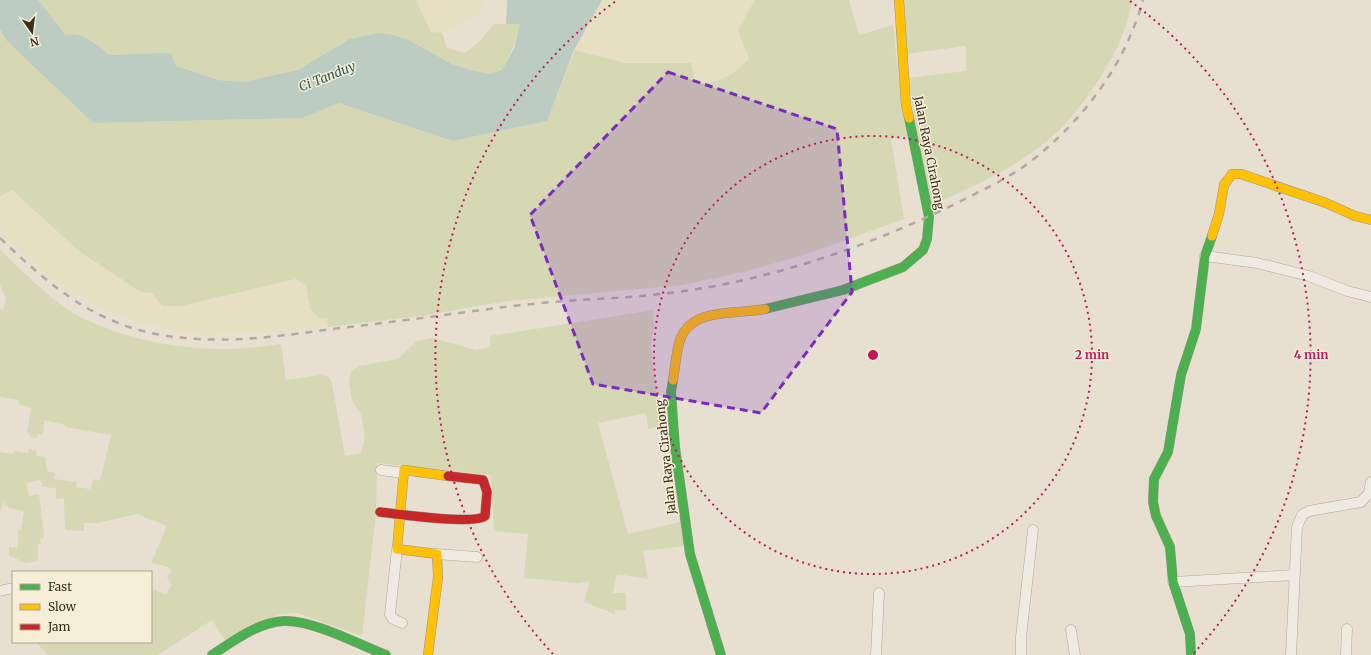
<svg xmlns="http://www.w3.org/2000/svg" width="1371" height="655" font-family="Merriweather,serif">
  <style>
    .farmland { fill: #e6dfc2 }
    .green { fill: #d6d7b3 }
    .water { fill: #bcccc2 }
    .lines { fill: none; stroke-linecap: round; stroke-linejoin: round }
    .street-casing { stroke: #ada599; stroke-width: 11 }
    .fast-casing { stroke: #9c958a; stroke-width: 10 }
    .slow-casing { stroke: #9c958a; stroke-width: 10 }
    .jam-casing { stroke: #9c958a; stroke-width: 10 }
    .street { stroke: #efebe3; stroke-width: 10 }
    .fast { stroke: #4caf50; stroke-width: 9 }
    .slow { stroke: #ffc107; stroke-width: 9 }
    .jam { stroke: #c62828; stroke-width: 9 }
    .rail { stroke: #afaaa2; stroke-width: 2.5; stroke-dasharray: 7 7; stroke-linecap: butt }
    .marked { fill: #7b2cbf; fill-opacity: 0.2; stroke: #7b2cbf; stroke-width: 3; stroke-dasharray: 8 5; stroke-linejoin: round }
    .ring { fill: none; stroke: #c2185b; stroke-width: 2; stroke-dasharray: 2 4 }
    .labels { text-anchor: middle; stroke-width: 3; stroke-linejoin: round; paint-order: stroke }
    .street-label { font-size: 12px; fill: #3d2e20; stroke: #f7eed8 }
    .water-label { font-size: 13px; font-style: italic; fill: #2f5d5a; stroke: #f7eed8 }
    .centre { fill: #c2185b; stroke: #f7eed8; stroke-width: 2 }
    .ring-label { font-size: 12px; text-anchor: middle; font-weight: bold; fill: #c2185b; stroke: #f7eed8; stroke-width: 3; stroke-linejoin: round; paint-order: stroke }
  </style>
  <rect width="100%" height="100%" fill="#e7e0d1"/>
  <path class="farmland" d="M416,0H489L478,15L442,33L431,32Z
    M602,0H755L738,30L749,59L738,70L722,80L696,85L691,63H624L575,50Z
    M11,190L79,251L141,292L152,293L162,306H181L295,279L306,285L310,309L327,318L328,327L267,333L206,335L174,331L139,322L98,307L71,293L34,265L0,233V196Z"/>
  <path class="green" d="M38,0H416L431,32L442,33L447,48L465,53L478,43L494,24H520C516,41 511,55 502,70L489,74L472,70L452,64L409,40L324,56L298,70L243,82L218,80L176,66L130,54L109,55L92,40L66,35Z
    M755,0H849L859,35L893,25L901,100L907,136L891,139L904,219L810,253L744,272L683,285L508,301L426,315L328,327L327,318L320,319L310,309L306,285L295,279L181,306H162L152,293L141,292L79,251L12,190L0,196V29L6,40L93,123L302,118L339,103L453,141L547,121L575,50L625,63H691L696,85C723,80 729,79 749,59L738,30Z
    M902,0H1132C1129,26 1116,51 1103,73C1089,94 1075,116 1056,133C1022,165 972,187 929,206L908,78L966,71V46L905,54Z
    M0,250C22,270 51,301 77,315C122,339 176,349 227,349C245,349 263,346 281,344L286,380L321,375L329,377L332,383L345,456L361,453L365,436L361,414L352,401L349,382L351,372L359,366L398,359L417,341L433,338L476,350L491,347L490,336L653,310L654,328L651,348L661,426L648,429L646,413L598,423L628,534L680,522L684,546L643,551L648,579L617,574L613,593H626V610H615V614L584,602L590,581L578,583L524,578L528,534L494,531L491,475L377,463L376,512L362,636L297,613L279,614L225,640L212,620L158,655H48L36,642H151V588L166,595L172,584L167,577L172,570L165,566L151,563L167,526L137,514L97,523H84V531L65,530L64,498L56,499V488L43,487L41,480L26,483L29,496L39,494L44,537L40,539L41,544H38V561L25,563L9,555V547L18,548V530H21L24,511L9,508L3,502L0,513V452L14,454L15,451L28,453L29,449L37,451L36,456L45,457L47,471L55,473L54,479L77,482L76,487L90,489L94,479L100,481L111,435L65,427V425L44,420L43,435L37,434V438L31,437L27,432L31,408L18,404L19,400L0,397V308L3,310L6,298L0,285Z"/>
  <path class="water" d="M0,0H38L66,35C85,32 96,44 109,55L171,53L176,66L218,80L243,82L298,70L350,39L379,33L392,35L409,40L452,64L472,70L489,74L502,70L514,49L520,24H506L507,0H602L574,50L547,121L453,141L339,103L302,118L93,123L6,40L0,29Z"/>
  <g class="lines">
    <defs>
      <path id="street" d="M1205,256L1257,263L1309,276L1347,291L1371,297
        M381,470L403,473
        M397,549L390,614L393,619L402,623
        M437,554L477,557
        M1173,582L1294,575
        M0,591L13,588
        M1071,630L1075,655
        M876,655L879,593
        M1021,655V637L1033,530
        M1291,655L1297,527L1302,515L1309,511L1361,502L1369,493L1371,482
        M1346,655L1347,629"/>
      <path id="fast" d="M765,309L843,290L903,267L923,250L927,239L929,217L909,118
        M673,380L671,392L675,447L690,554L721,655
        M212,655C232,642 258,622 284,621C313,620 358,644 386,655
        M1191,655L1190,634L1173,582L1170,547L1156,516L1153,502L1154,479L1168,452L1181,375L1196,329L1205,256L1212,236"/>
      <path id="slow" d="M899,0L906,105L909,118
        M1212,236L1219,214L1224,185L1232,174H1241L1326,203L1355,216L1371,220
        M673,380C675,368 676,355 679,343C689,306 736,315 765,309
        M428,655L438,577L437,554L397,549L404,470L448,476"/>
      <path id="jam" d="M380,512C398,514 473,525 485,516L487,492L483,480L448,476"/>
    </defs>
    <use href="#street" class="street-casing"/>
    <use href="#fast" class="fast-casing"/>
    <use href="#slow" class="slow-casing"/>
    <use href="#jam" class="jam-casing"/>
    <use href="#street" class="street"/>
    <use href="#fast" class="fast"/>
    <use href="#slow" class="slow"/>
    <use href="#jam" class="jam"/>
    <path class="rail" d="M0,238C42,278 82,314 139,330C202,347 269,338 332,329C377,324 422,318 467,312C489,309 510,306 532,304C575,299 618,299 661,294C763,283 865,248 957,203C984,189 1012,177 1035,158C1086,117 1126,62 1143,0"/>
  </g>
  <path class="marked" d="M668,72L837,129L852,292L761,413L593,384L530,215Z"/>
  <g class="ring">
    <circle cx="873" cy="355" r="219"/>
    <path d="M553 654A438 438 0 0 1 616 1M1130 1A438 438 0 0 1 1193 654"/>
  </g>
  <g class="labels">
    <g class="street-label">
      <text transform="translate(929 153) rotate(79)" y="4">Jalan Raya Cirahong</text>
      <text transform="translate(666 457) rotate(-96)" y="4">Jalan Raya Cirahong</text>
    </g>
    <g class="water-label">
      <text transform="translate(327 76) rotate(-22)" y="5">Ci Tanduy</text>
    </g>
  </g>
  <circle cx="873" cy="355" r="6" class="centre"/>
  <g class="ring-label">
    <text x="1092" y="359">2 min</text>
    <text x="1311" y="359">4 min</text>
  </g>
  <rect x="12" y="571" width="140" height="72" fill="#f7eed8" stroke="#ada18e"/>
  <rect x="20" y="584" width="20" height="6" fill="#4caf50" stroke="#ada18e"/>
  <text x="48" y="591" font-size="12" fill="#3d2e20">Fast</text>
  <rect x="20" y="604" width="20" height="6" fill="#ffc107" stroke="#ada18e"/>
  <text x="48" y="611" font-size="12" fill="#3d2e20">Slow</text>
  <rect x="20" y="624" width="20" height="6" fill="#c62828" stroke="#ada18e"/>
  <text x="48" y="631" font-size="12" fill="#3d2e20">Jam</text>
  <g transform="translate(32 32) rotate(166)" stroke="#f7eed8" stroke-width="3" paint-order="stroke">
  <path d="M0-3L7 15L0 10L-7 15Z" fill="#3d2e20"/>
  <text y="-6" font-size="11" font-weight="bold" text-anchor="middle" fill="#3d2e20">N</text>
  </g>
</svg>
